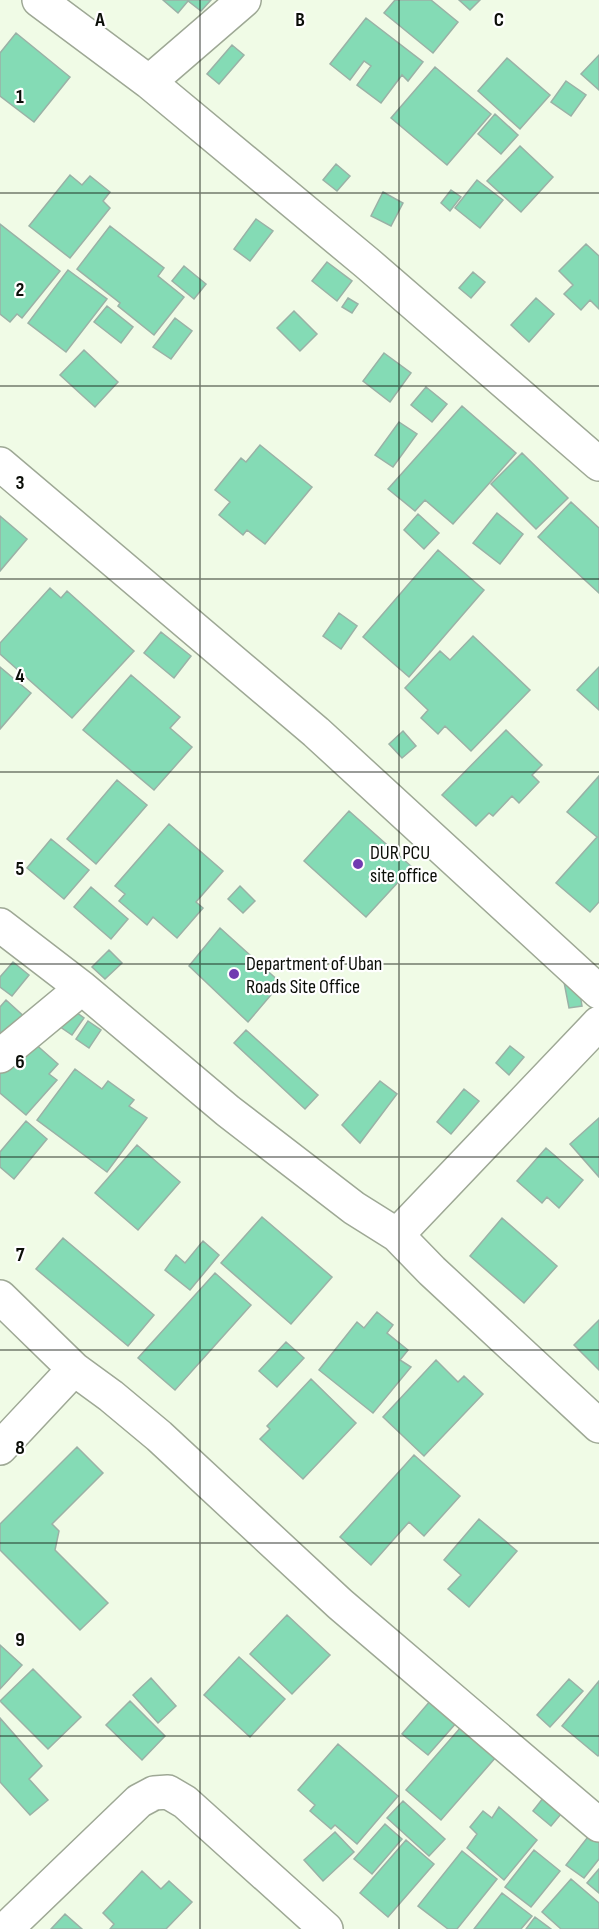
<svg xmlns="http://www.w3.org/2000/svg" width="599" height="1929" font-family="'Sofia Sans Condensed',sans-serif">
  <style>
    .building { fill: #84dbb5; stroke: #9ab1a6; stroke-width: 1.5 }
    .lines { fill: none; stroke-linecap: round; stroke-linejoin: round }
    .minor-casing { stroke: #9ea895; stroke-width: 36 }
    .minor { stroke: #fff; stroke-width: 33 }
    .grid { fill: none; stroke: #0b0e08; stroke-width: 1.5; stroke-opacity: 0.55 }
    .poi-dot { fill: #713bb1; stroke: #fff; stroke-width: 2 }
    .labels { text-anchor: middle; stroke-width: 4.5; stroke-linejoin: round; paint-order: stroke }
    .poi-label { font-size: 20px; fill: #0b0e08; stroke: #fff; text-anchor: start }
    .grid-label { font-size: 20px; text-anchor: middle; font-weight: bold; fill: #0b0e08; stroke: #fff; stroke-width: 4.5; stroke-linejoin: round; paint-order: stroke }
  </style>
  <rect width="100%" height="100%" fill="#f0fbe6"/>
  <path class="building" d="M163,0H211L201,11L188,1L178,13Z
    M395,0H431L458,22L433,53L384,13Z
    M459,0H480L470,10Z
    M366,18L423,62L408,81L402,75L381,103L357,85L371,66L364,61L350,80L330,64Z
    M16,33L70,77L34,122L0,96V53Z
    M232,45L244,55L219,84L207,74Z
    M599,55V90L581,74Z
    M507,58L550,95L520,129L478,91Z
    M435,67L491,114L447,165L391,118Z
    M566,81L586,95L571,116L551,102Z
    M495,114L518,135L501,154L478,134Z
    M520,146L553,177L521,212L487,181Z
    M336,164L350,176L337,191L323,180Z
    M70,175L82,185L90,176L110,192L103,201L110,208L70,258L29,226Z
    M477,180L503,200L480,228L455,208Z
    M451,190L461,197L450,211L441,203Z
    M383,192L403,203L391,226L371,216Z
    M256,219L273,231L250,261L234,249Z
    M0,224L60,271L22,318L17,314L10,322L0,314Z
    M110,226L164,268L158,276L184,297L154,335L118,306L120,303L77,269Z
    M586,244L599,256V309L590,300L581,310L564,294L573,285L559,271Z
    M327,262L352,281L337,301L312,281Z
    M184,266L206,284L194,299L172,281Z
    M68,270L107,299L66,352L28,323Z
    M473,272L485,282L471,298L459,288Z
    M348,298L358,304L352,313L342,307Z
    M536,298L554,314L529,342L511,325Z
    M107,306L133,327L121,343L94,322Z
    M294,311L317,334L300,351L277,328Z
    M175,318L192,331L171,359L153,347Z
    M84,350L118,382L95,407L60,375Z
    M384,353L411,373L390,402L363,381Z
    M426,387L447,404L432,422L411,405Z
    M462,406L516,453L453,524L425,500L415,511L388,489Z
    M399,422L417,434L393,467L375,455Z
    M260,445L312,487L265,544L247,530L243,535L219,515L230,502L215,490L241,458L246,462Z
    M522,453L568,498L536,529L491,484Z
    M571,502L599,528V593L538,537Z
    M497,513L523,534L500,564L473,543Z
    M418,514L439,533L424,549L404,530Z
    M0,516L27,539L0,571Z
    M438,550L484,590L409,677L363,637Z
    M50,588L61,598L67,591L134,651L72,718L0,654V643Z
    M339,613L357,626L341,649L323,636Z
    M161,632L191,656L174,678L144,653Z
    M473,636L530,690L471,751L445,726L438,734L421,718L428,710L405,688L440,651L450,660Z
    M0,667L31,693L0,729Z
    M599,667V710L577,690Z
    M131,675L180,717L170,728L192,747L154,790L83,730Z
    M506,730L542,765L532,775L539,782L519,803L512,796L493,816L489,813L476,826L442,795Z
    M403,731L416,746L402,758L389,744Z
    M599,776V902L590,912L556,883L597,837L567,812Z
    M117,780L147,805L96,864L67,839Z
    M349,811L412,867L366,917L304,861Z
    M169,824L223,871L196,902L203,908L177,938L153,917L147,925L119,901L125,894L115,886Z
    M51,839L89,870L64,899L27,868Z
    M240,886L255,901L243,913L228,899Z
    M91,887L128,919L111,939L74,907Z
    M220,928L281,983L248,1022L189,966Z
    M109,950L122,963L105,979L92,967Z
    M13,962L29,975L12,996L0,987V977Z
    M577,975L582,1006L569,1008L563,977Z
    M6,1000L28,1020L0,1051V1007Z
    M69,1007L84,1018L72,1035L56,1024Z
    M88,1021L101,1030L89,1048L76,1039Z
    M246,1030L318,1095L305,1109L234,1043Z
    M33,1042L58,1064L49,1074L57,1080L26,1115L0,1093V1068Z
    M510,1046L524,1057L509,1075L496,1063Z
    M75,1069L102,1089L108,1081L134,1100L129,1106L147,1118L107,1172L37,1120Z
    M380,1081L397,1094L360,1143L342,1125Z
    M464,1089L479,1101L451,1134L437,1122Z
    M599,1118V1177L570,1144Z
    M26,1121L47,1139L14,1179L0,1167V1152Z
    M137,1145L180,1182L138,1230L95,1193Z
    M546,1148L583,1180L559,1208L547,1197L542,1203L517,1181Z
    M262,1217L332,1277L291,1324L221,1263Z
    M502,1218L557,1266L524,1303L470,1256Z
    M63,1238L154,1315L128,1346L36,1269Z
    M203,1241L219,1255L190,1290L165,1270L176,1255L185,1263Z
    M215,1273L251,1305L175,1390L138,1358Z
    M377,1312L393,1325L387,1333L408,1350L400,1360L411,1367L373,1413L319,1370L357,1322L364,1328Z
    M599,1320V1370L574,1345Z
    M286,1342L304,1358L277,1387L259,1371Z
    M436,1360L458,1382L464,1376L483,1394L424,1456L383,1417Z
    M311,1379L356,1423L303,1479L260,1439L270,1429L267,1426Z
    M77,1447L103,1473L52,1524L59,1531L55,1550L108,1603L80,1630L0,1550V1524Z
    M414,1455L460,1496L424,1536L409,1522L371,1565L340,1537Z
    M479,1519L517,1551L469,1607L448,1589L461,1575L444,1560Z
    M287,1615L330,1655L292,1694L250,1654Z
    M0,1645L22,1665L0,1689Z
    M239,1657L285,1699L250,1737L204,1695Z
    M33,1669L81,1717L48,1749L0,1701Z
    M151,1678L176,1706L158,1723L133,1695Z
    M569,1679L583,1691L550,1727L537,1715Z
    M599,1681V1755L598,1756L562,1726Z
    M431,1700L457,1722L428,1755L402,1734Z
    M130,1701L165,1736L142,1760L106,1725Z
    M0,1718L42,1766L29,1779L48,1800L30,1815L0,1782Z
    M461,1727L496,1757L441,1820L406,1790Z
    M338,1744L398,1796L357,1844L335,1825L331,1829L310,1811L315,1805L298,1790Z
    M547,1793L566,1808L551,1826L533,1811Z
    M403,1801L445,1839L429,1856L387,1818Z
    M499,1807L537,1840L504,1880L467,1848L477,1834L470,1827L483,1811L492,1818Z
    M385,1824L402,1839L372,1874L354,1859Z
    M335,1832L354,1852L323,1881L304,1860Z
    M591,1833L599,1839V1859L584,1878L566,1865Z
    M406,1840L434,1864L388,1917L360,1893Z
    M534,1850L560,1871L531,1907L505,1887Z
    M462,1851L497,1879L457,1929H448L418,1906Z
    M599,1869V1893L587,1883Z
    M142,1871L161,1889L169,1881L192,1902L166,1929H110L114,1924L103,1913Z
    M571,1879L599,1903V1929H561L542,1912Z
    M502,1893L532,1916L521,1929H474Z
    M65,1914L82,1929H51Z
    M535,1917L551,1929H526Z"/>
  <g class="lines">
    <defs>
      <path id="minor" d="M39,0L149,82L367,263L599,464
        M149,82L244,0
        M0,464L316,732L599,992
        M0,925L82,988L228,1111L354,1208L397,1235L432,1271L599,1426
        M0,1056L82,988
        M397,1235L599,1023
        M0,1297L74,1369L111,1396L159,1436L340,1604L599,1825
        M0,1448L74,1369
        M6,1929L139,1801L154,1793L168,1792L185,1802L326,1929"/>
    </defs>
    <use href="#minor" class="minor-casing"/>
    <use href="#minor" class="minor"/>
  </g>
  <path class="grid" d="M200,0V1929M399,0V1929M0,193H599M0,386H599M0,579H599M0,772H599M0,964H599M0,1157H599M0,1350H599M0,1543H599M0,1736H599"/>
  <g class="poi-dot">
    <circle cx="358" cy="864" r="6"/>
    <circle cx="234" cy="974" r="6"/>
  </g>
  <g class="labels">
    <g class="poi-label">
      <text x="370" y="859">DUR PCU<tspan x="370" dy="23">site office</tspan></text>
      <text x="246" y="970">Department of Uban<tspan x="246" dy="23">Roads Site Office</tspan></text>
    </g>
  </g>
  <g class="grid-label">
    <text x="100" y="26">A</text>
    <text x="300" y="26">B</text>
    <text x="499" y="26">C</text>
    <text x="20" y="103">1</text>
    <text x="20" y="296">2</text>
    <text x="20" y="489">3</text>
    <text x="20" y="682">4</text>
    <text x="20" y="875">5</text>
    <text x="20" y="1068">6</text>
    <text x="20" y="1261">7</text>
    <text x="20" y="1454">8</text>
    <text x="20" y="1646">9</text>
  </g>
</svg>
